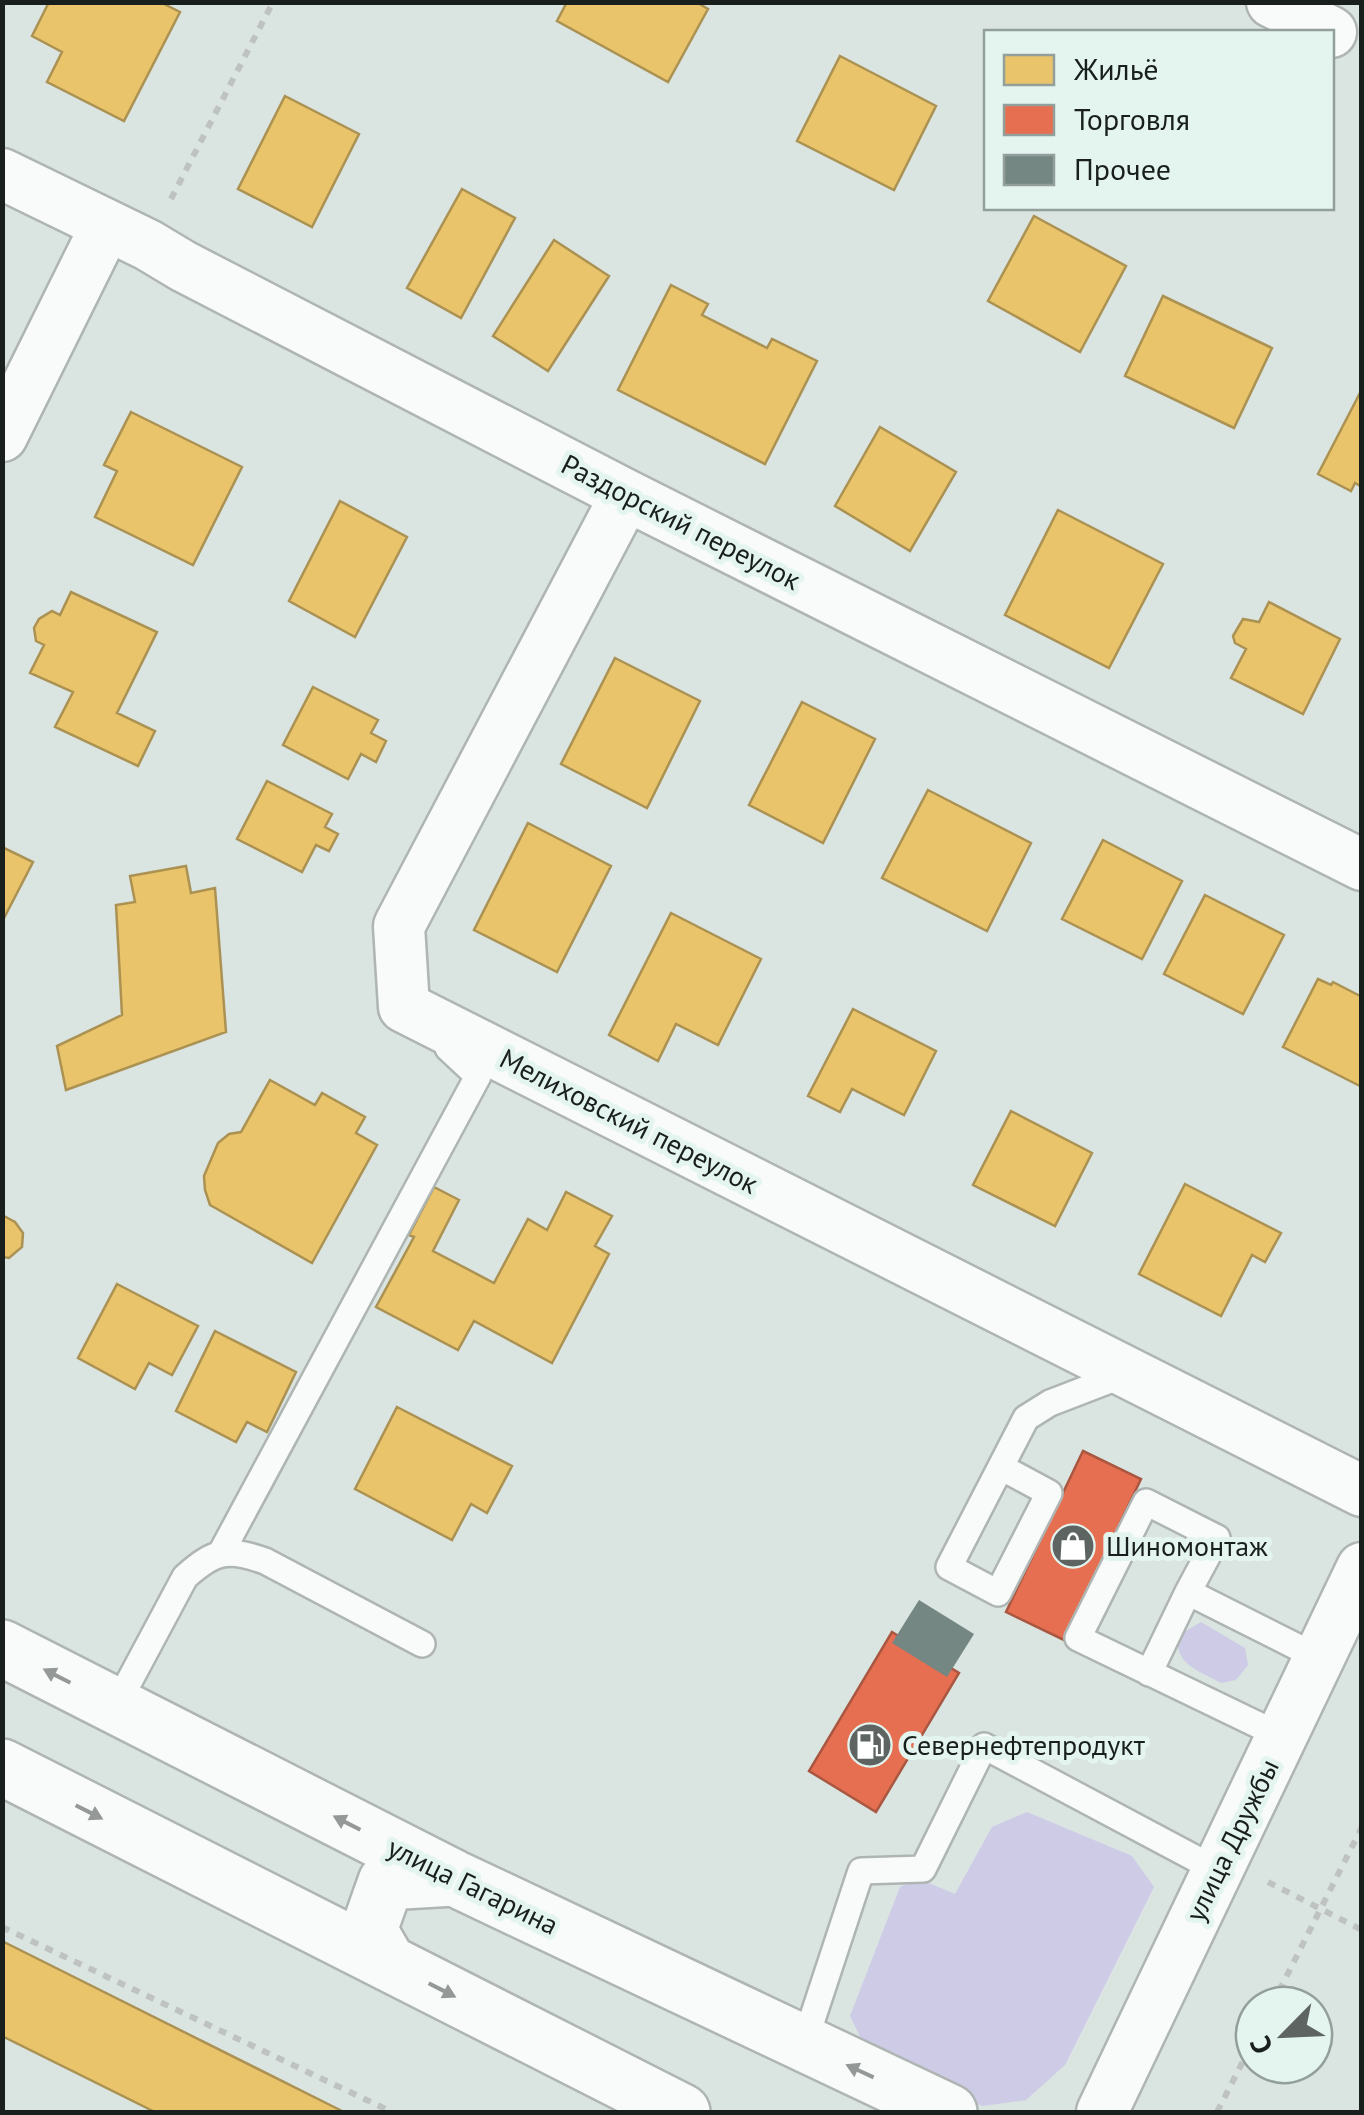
<svg xmlns="http://www.w3.org/2000/svg" width="1364" height="2115" font-family="'PT Sans',sans-serif">
  <style>
    .grass { fill: #cecbe7 }
    .homes { fill: #e9c46a; stroke: #ab9253; stroke-width: 2.5 }
    .shops { fill: #e76f51; stroke: #a95741; stroke-width: 2.5 }
    .building { fill: #758783 }
    .lines { fill: none; stroke-linecap: round; stroke-linejoin: round }
    .service-casing { stroke: #aeb5b3; stroke-width: 30 }
    .minor-casing { stroke: #aeb5b3; stroke-width: 55 }
    .tertiary-casing { stroke: #aeb5b3; stroke-width: 60 }
    .path { stroke: #bec2c0; stroke-width: 6; stroke-dasharray: 8 8; stroke-linecap: butt }
    .service { stroke: #f9fbfa; stroke-width: 25 }
    .minor { stroke: #f9fbfa; stroke-width: 50 }
    .tertiary { stroke: #f9fbfa; stroke-width: 55 }
    .oneway { fill: #949897 }
    .labels { text-anchor: middle; stroke-width: 10; stroke-linejoin: round; paint-order: stroke }
    .street-label { font-size: 28px; fill: #191f1d; stroke: #e4f5ef }
    .poi-label { font-size: 28px; fill: #191f1d; stroke: #e4f5ef; text-anchor: start }
  </style>
  <rect width="100%" height="100%" fill="#dae4e1"/>
  <path class="grass" d="M1201,1622L1245,1648L1248,1665L1236,1680L1221,1683C1200,1671 1172,1664 1179,1635Z
    M1027,1812L1132,1856L1154,1887L1065,2065L1026,2100L983,2106L951,2097L868,2053L850,2016L900,1887L919,1879L955,1894L992,1827Z"/>
  <path class="homes" d="M49,2H160L180,12L124,121L47,82L62,52L32,36Z
    M567,2H696L708,9L668,82L557,21Z
    M840,56L936,106L894,190L797,141Z
    M285,96L359,134L312,227L238,189Z
    M462,189L515,218L461,318L407,288Z
    M1034,216L1126,266L1080,352L988,301Z
    M554,240L609,276L548,371L493,336Z
    M671,285L708,304L702,315L767,348L772,339L817,361L765,464L618,390Z
    M1163,296L1272,348L1234,428L1125,376Z
    M1362,389V487L1355,483L1351,491L1318,474Z
    M131,412L242,467L193,565L95,517L117,471L104,465Z
    M880,427L956,472L910,551L835,506Z
    M340,501L407,537L355,637L289,601Z
    M1058,510L1163,564L1109,668L1005,615Z
    M71,592L157,632L117,713L155,731L138,766L55,727L73,692L30,673L44,645L36,641L34,628L39,619L52,611L60,615Z
    M1269,602L1340,639L1303,714L1231,678L1246,649L1235,643L1233,636L1243,619L1259,622Z
    M615,658L700,701L647,808L561,764Z
    M313,687L378,720L371,733L386,741L376,762L361,754L348,779L283,745Z
    M802,702L875,739L823,843L749,805Z
    M267,781L332,814L325,827L338,834L329,851L316,845L302,872L237,839Z
    M928,790L1031,843L987,931L882,878Z
    M528,823L611,866L557,972L474,930Z
    M1103,840L1182,881L1142,959L1062,919Z
    M2,847L33,862L2,922Z
    M186,866L191,893L215,888L226,1032L66,1090L57,1046L122,1015L116,905L135,902L130,876Z
    M1205,895L1284,935L1243,1014L1164,974Z
    M671,913L761,959L718,1045L676,1024L658,1061L609,1035Z
    M1318,979L1331,985L1333,982L1362,997V1087L1283,1047Z
    M853,1009L936,1051L904,1115L852,1089L840,1112L808,1096Z
    M270,1080L315,1105L322,1093L365,1117L356,1133L377,1145L312,1263L210,1205L205,1190L204,1176L218,1143L229,1134L241,1132Z
    M1011,1111L1092,1153L1055,1226L973,1185Z
    M1185,1184L1281,1233L1265,1262L1252,1255L1221,1316L1139,1274Z
    M434,1187L459,1200L433,1251L494,1283L528,1219L547,1230L566,1192L612,1216L595,1246L609,1254L552,1363L474,1321L458,1350L376,1307L414,1237L409,1235Z
    M2,1215L15,1222L23,1233L22,1247L9,1258L2,1257Z
    M117,1284L198,1326L172,1375L149,1363L135,1389L78,1358Z
    M215,1331L296,1372L267,1432L247,1422L236,1442L176,1411Z
    M397,1407L512,1466L487,1513L471,1504L452,1540L355,1489Z
    M2,1941L344,2112H155L2,2036Z"/>
  <path class="shops" d="M1083,1451L1141,1479L1064,1640L1006,1612Z
    M892,1632L959,1673L876,1812L809,1771Z"/>
  <path class="building" d="M919,1600L974,1634L947,1677L892,1643Z"/>
  <g class="lines">
    <defs>
      <path id="service" d="M1001,1467L1049,1493L998,1593L949,1567L1026,1418L1050,1403L1128,1373
        M221,1553L478,1076L448,1048
        M1149,1673L1188,1592
        M116,1706L185,1577C215,1550 228,1548 265,1561L422,1644
        M1281,1736L1078,1638L1146,1502L1217,1538L1188,1592L1319,1658
        M804,2044L861,1871L923,1869L984,1746L1217,1870"/>
      <path id="minor" d="M1272,2L1331,32
        M2,174L148,245L183,266L626,495L1362,865
        M2,436L106,226
        M626,495L399,926L404,1007L1362,1491
        M1102,2112L1362,1568"/>
      <path id="tertiary" d="M2,1648L454,1878L949,2112
        M2,1767L682,2112
        M388,1963L369,1930L386,1882L454,1878"/>
    </defs>
    <use href="#service" class="service-casing"/>
    <use href="#minor" class="minor-casing"/>
    <use href="#tertiary" class="tertiary-casing"/>
    <path class="path" d="M171,199L273,2
      M1268,1882L1362,1930
      M2,1927L392,2112
      M1272,2005L1362,1827
      M1217,2112L1254,2040"/>
    <use href="#service" class="service"/>
    <use href="#minor" class="minor"/>
    <use href="#tertiary" class="tertiary"/>
  </g>
  <defs><path id="oneway-solid" d="M-6-.8H1V-3.2L6.5 0L1 3.2V.8H-6Z" transform="scale(2.5)"/></defs>
  <g class="oneway">
    <use href="#oneway-solid" transform="translate(57 1676) rotate(-153)"/>
    <use href="#oneway-solid" transform="translate(89 1812) rotate(27)"/>
    <use href="#oneway-solid" transform="translate(347 1823) rotate(-153)"/>
    <use href="#oneway-solid" transform="translate(442 1990) rotate(27)"/>
    <use href="#oneway-solid" transform="translate(860 2071) rotate(-155)"/>
  </g>
  <defs>
    <symbol id="shop-disc" viewBox="-11 -11 22 22"><circle r="9.5" fill="#5d6462" stroke="#e4f5ef"/><path d="M-5-2.5h2.3a2.7 3.5 0 0 1 5.4 0H5L5.5 6h-11ZM-1.5-2.5h3a1.5 2.3 0 0 0-3 0Z" fill="#fff"/></symbol>
    <symbol id="fuel-disc" viewBox="-11 -11 22 22"><circle r="9.5" fill="#5d6462" stroke="#e4f5ef"/><path d="M-5.5-6h7V0h2V4h1.3V-2.5L3-4.5l.8-.8L6-3V5H2.5V1h-1V6h-7ZM-4.2-4.7v3.2H.2V-4.7Z" fill="#fff"/></symbol>
  </defs>
  <g fill-rule="evenodd">
    <use href="#shop-disc" x="1048" y="1521" width="50" height="50"/>
    <use href="#fuel-disc" x="845" y="1720" width="50" height="50"/>
  </g>
  <g class="labels">
    <g class="street-label">
      <text transform="translate(681 522) rotate(27)" y="10">Раздорский переулок</text>
      <text transform="translate(629 1121) rotate(27)" y="10">Мелиховский переулок</text>
      <text transform="translate(1232 1840) rotate(-64)" y="10">улица Дружбы</text>
      <text transform="translate(473 1886) rotate(26)" y="10">улица Гагарина</text>
    </g>
    <g class="poi-label">
      <text x="1106" y="1556">Шиномонтаж</text>
      <text x="902" y="1755">Севернефтепродукт</text>
    </g>
  </g>
  <rect width="1364" height="2115" fill="none" stroke="#191f1d" stroke-width="10"/>
  <rect x="984" y="30" width="350" height="180" fill="#e4f5ef" stroke="#939f9b" stroke-width="2.5"/>
  <rect x="1004" y="55" width="50" height="30" fill="#e9c46a" stroke="#939f9b" stroke-width="2.5"/>
  <text x="1074" y="80" font-size="30" fill="#191f1d">Жильё</text>
  <rect x="1004" y="105" width="50" height="30" fill="#e76f51" stroke="#939f9b" stroke-width="2.5"/>
  <text x="1074" y="130" font-size="30" fill="#191f1d">Торговля</text>
  <rect x="1004" y="155" width="50" height="30" fill="#758783" stroke="#939f9b" stroke-width="2.5"/>
  <text x="1074" y="180" font-size="30" fill="#191f1d">Прочее</text>
  <g transform="translate(1284 2035) rotate(246)"><circle r="48" fill="#e4f5ef" stroke="#939f9b" stroke-width="2.5"/>
  <path d="M0-8L18 38L0 25L-18 38Z" fill="#5d6462"/>
  <text y="-15" font-size="28" font-weight="bold" text-anchor="middle" fill="#191f1d">С</text>
  </g>
</svg>
